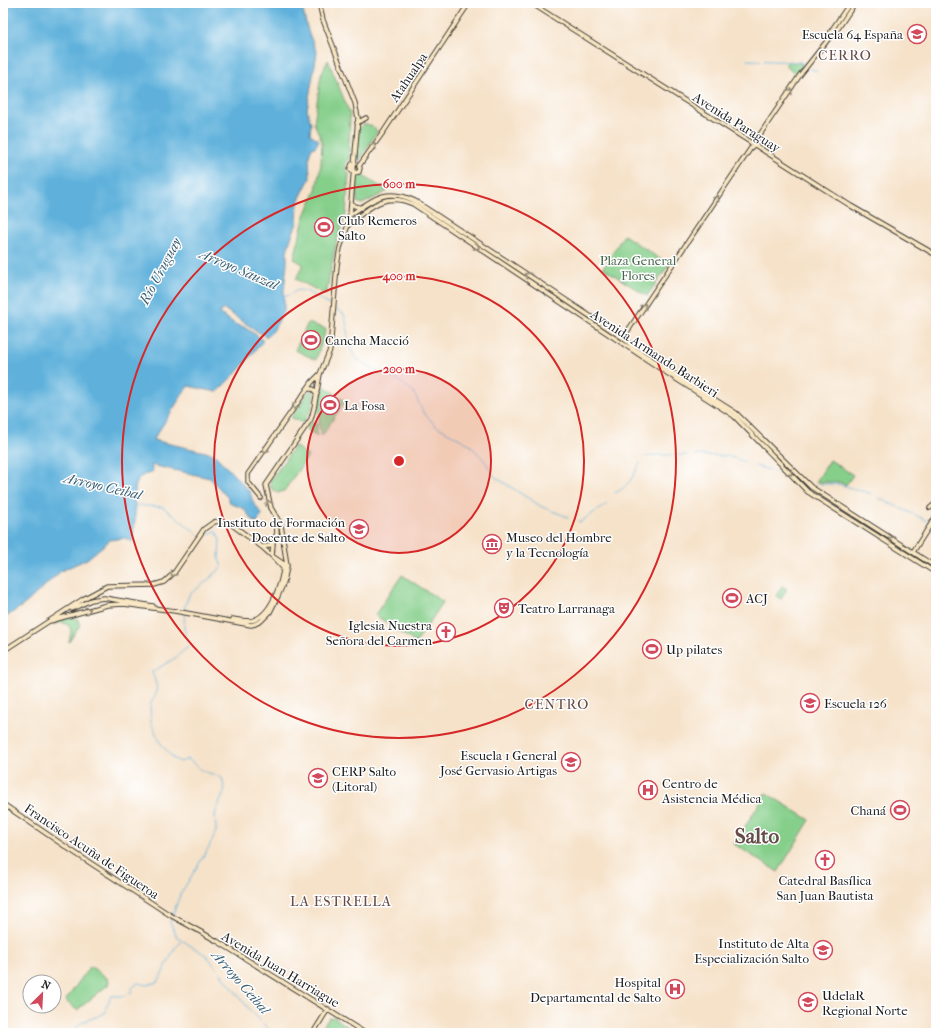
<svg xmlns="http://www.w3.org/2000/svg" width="939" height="1036" font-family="'IM FELL French Canon',serif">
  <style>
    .green { fill: #86cf8b; stroke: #517654 }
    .water { fill: #5fb1db; stroke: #3e667c }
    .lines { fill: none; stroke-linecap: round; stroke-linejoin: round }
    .stream { stroke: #5fb1db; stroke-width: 1 }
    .secondary-tunnel { stroke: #cabaa6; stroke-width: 3.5; stroke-dasharray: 3.5 2; stroke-linecap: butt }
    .secondary-casing { stroke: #3d3a36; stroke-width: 5.5 }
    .secondary { stroke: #f9e7c3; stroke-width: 3.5 }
    .oneway { stroke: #968c78 }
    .ring { fill: none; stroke: #d62828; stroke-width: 2 }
    .labels { text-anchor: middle; stroke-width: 3; stroke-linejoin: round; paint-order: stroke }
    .poi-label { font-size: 13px; fill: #1c1c1c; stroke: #fff; text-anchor: start }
    .street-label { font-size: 13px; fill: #1c1c1c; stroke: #fff }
    .park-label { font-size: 13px; fill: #466448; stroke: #fff }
    .neighbourhood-label { font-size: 14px; letter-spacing: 1px; fill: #664d4a; stroke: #fff }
    .water-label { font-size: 14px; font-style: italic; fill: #3a5f72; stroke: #fff }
    .town-label { font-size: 21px; font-weight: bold; fill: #664d4a; stroke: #fff }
    .centre { fill: #d62828; stroke: #fff; stroke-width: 2 }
    .ring-label { font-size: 12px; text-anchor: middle; font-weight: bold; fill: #d62828; stroke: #fff; stroke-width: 3; stroke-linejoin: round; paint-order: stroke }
  </style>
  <rect width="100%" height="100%" fill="#fff"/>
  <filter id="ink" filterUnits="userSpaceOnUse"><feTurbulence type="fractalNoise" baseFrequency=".025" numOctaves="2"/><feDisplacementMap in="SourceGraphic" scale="8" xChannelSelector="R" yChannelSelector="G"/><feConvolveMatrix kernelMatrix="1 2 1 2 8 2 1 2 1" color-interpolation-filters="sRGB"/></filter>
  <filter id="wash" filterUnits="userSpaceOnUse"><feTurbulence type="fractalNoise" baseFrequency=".012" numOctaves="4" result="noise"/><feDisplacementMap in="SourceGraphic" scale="16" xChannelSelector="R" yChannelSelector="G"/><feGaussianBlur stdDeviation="0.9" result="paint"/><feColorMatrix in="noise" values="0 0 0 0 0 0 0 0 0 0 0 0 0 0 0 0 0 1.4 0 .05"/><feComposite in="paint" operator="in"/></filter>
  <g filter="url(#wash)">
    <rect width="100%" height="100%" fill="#f6e2c9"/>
    <path class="green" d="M328,60L350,114L349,159C345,165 344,168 349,174L346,214L336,243L326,295L296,279L303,264L294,259L304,218L316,190L321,164L322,141L314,123L321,75Z
      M788,61L800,63L803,65L797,74L785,66Z
      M364,124C369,124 376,127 377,132L360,160H359L357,159L359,129Z
      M361,175L388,191L362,204L357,202L356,176Z
      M624,235L669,265L647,296L603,268Z
      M308,323L326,329L316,360L295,350Z
      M324,386L345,401L322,436C317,424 319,397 324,386Z
      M312,390L314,392L312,407L303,423L292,418V416L308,392Z
      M311,422L317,424V436L306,429Z
      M295,446L308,456L284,491L277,493L271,488L270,481Z
      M830,460L853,475L846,485L839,482H816Z
      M402,575L443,602L416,643L375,615Z
      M782,586L787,589L781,599L776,596Z
      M72,617L78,619L80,625L69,642C71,631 74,626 61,622L53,625C57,618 64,618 72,617Z
      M766,793L810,820L778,872L734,844Z
      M90,966L108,979L109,981L108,985L77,1010L68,1003L66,1000Z
      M334,1017L357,1033H318L329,1018Z"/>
    <path class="water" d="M3,3H301L308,31L317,53L307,109L311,124L310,134L319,140L316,146L311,149L309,157L310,178L298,202L297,223L291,238L287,251V263L284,291V311L273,331L266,337L224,309L222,310L220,314L237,325L244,327L261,338L263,341L239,370L217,392L188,386L153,440L214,454L250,492L253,502L262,514L261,517L257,522H254L243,508L232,504L228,501V498L210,478L151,465L153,471L149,474C129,474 136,507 135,520C135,524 133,529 133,533C132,536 133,539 132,542L125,538L110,540L87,559L61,571L25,604L3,619Z"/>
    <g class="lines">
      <path class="stream" d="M747,60L800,62L805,64
        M809,68L817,71
        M283,298L298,290L306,291L333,307
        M335,309L344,314L347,326L348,343L355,358L376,371L399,381L413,391L423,412L436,426L469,444L485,461L495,477L542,507L568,517
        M695,455L727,456L746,462
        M645,457L655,455H687
        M755,466L781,473
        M820,484H838L872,494
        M615,493C629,486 633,477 640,463
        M879,498L928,521
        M135,505L163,507L198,534
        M578,521L580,522L607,504
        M935,524H936
        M201,536L216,531L220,540L219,559L222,567L207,581L189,595L185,606L184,628L189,646L175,658L152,672C157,686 160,691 150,704L151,723L161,744L174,759L181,762L188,759L201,770L222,778L225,790L215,814L216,831L209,847L180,895L170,922L177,937L207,956L250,1010L273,1033
        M72,1033C75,1030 78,1026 81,1023C89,1018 98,1018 106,1012V1008L111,996H125L128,993L132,992V988L138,983L147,985L158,982L175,948L182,941"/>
    </g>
  </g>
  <g filter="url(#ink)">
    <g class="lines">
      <path class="secondary-tunnel" d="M261,498L269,507L276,520"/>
      <defs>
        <path id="secondary" d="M531,3L851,206L936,255
          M830,36L831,31L850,3
          M357,123L366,118
          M359,166L384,131L469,3
          M354,173L359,172L360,168L359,165
          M354,173L350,169L352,164L355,163
          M351,203L355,206L362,208
          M350,215C373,199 387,187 415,201L510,263L623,338L637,350L736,413L811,487L936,567
          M348,225C369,208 384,191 413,204L670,375L734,416L808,492L936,573
          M623,338L800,75L830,37L835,33L855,3
          M307,389H313L317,394
          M261,498L248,482V474L312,382L320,374L330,350L337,265L340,248L348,225L350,215L358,118L355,103L323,20L319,3
          M930,508L936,503
          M273,543L272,556L284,569
          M262,547L268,546L273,543L277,533L276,520
          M913,552L936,516
          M72,609L91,600L104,598L153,606
          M233,619C239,620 248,622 254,620C273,613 282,581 284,564
          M50,621L107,605L124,604L175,611L251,625L255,624L261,621L270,612L278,596L284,582L287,566L281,525L271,508L266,485L311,419L314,408L320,374
          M3,651L83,599L107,586L154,585L164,582L174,573L204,529L214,522L219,521L231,524L262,547L272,556L287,566
          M3,804L69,849L170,915L217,941L365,1033
          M313,1033L328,1009"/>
      </defs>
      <use href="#secondary" class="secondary-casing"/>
      <use href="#secondary" class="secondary"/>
    </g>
    <defs><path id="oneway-chevron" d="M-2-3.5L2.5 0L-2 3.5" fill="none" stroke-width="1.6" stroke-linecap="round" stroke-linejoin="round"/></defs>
    <g class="oneway">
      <use href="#oneway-chevron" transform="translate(790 91) rotate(-57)"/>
      <use href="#oneway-chevron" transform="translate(374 146) rotate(-56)"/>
      <use href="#oneway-chevron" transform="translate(717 198) rotate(-56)"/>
      <use href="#oneway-chevron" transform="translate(477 247) rotate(33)"/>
      <use href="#oneway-chevron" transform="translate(527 275) rotate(-146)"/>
      <use href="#oneway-chevron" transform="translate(644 306) rotate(-56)"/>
      <use href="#oneway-chevron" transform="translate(295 407) rotate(125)"/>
      <use href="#oneway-chevron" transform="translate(265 450) rotate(125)"/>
      <use href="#oneway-chevron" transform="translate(790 473) rotate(47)"/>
      <use href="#oneway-chevron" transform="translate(269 503) rotate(-106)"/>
      <use href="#oneway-chevron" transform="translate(891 539) rotate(-148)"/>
      <use href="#oneway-chevron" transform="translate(173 574) rotate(128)"/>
      <use href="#oneway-chevron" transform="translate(88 610) rotate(-15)"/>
    </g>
  </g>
  <circle cx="399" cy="461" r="92" fill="#d62828" fill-opacity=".12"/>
  <g class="ring">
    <circle cx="399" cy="461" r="92"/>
    <circle cx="399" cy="461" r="185"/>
    <circle cx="399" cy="461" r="277"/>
  </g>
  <defs>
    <symbol id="school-ring" viewBox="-11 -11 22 22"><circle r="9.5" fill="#fff" stroke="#d1495b" stroke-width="1.5"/><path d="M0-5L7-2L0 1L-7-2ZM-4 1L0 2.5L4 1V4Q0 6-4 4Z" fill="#d1495b"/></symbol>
    <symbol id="stadium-ring" viewBox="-11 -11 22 22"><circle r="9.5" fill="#fff" stroke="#d1495b" stroke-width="1.5"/><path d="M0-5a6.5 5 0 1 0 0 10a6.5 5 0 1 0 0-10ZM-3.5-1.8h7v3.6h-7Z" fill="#d1495b"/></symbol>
    <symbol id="university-ring" viewBox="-11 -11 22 22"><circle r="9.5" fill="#fff" stroke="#d1495b" stroke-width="1.5"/><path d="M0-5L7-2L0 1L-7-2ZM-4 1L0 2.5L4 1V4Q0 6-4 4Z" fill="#d1495b"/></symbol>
    <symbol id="museum-ring" viewBox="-11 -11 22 22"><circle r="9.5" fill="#fff" stroke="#d1495b" stroke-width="1.5"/><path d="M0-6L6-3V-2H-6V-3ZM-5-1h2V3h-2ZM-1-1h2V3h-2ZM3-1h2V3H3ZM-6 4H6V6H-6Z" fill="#d1495b"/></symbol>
    <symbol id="theatre-ring" viewBox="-11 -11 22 22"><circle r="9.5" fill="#fff" stroke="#d1495b" stroke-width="1.5"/><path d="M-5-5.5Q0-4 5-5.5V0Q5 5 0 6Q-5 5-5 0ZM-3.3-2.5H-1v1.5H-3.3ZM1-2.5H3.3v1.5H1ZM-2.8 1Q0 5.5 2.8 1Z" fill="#d1495b"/></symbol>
    <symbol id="church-ring" viewBox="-11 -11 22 22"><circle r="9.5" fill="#fff" stroke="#d1495b" stroke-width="1.5"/><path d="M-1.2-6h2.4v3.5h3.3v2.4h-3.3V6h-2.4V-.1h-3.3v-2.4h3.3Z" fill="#d1495b"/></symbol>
    <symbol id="hospital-ring" viewBox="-11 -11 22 22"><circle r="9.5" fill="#fff" stroke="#d1495b" stroke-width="1.5"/><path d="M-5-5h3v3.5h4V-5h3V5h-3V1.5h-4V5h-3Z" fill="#d1495b"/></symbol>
  </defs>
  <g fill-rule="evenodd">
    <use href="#school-ring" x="906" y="23" width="22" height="22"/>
    <use href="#stadium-ring" x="313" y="216" width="22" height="22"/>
    <use href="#stadium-ring" x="300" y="329" width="22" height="22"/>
    <use href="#stadium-ring" x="319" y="394" width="22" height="22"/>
    <use href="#university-ring" x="348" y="518" width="22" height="22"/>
    <use href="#museum-ring" x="481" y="533" width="22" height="22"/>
    <use href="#stadium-ring" x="721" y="587" width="22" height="22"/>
    <use href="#theatre-ring" x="493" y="597" width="22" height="22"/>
    <use href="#church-ring" x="435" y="621" width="22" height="22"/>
    <use href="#stadium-ring" x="641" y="638" width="22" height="22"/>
    <use href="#school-ring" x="799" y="692" width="22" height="22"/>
    <use href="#school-ring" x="560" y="751" width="22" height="22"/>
    <use href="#university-ring" x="307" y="767" width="22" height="22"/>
    <use href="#hospital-ring" x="637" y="779" width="22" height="22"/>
    <use href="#stadium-ring" x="889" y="799" width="22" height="22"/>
    <use href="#church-ring" x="814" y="849" width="22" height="22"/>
    <use href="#university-ring" x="812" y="939" width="22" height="22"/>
    <use href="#hospital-ring" x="664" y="978" width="22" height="22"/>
    <use href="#university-ring" x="797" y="991" width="22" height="22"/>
  </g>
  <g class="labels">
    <g class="poi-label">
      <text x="903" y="39" text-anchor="end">Escuela 64 España</text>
      <text x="338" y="225">Club Remeros<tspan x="338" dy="15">Salto</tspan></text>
      <text x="325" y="345">Cancha Macció</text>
      <text x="344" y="410">La Fosa</text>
      <text x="345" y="527" text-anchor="end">Instituto de Formación<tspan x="345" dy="15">Docente de Salto</tspan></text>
      <text x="506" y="542">Museo del Hombre<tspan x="506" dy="15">y la Tecnología</tspan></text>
      <text x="746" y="603">ACJ</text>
      <text x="518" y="613">Teatro Larranaga</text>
      <text x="432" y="630" text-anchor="end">Iglesia Nuestra<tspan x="432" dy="15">Señora del Carmen</tspan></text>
      <text x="666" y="654">Up pilates</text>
      <text x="824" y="708">Escuela 126</text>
      <text x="557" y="760" text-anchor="end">Escuela 1 General<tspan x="557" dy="15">José Gervasio Artigas</tspan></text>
      <text x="332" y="776">CERP Salto<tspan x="332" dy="15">(Litoral)</tspan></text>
      <text x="662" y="788">Centro de<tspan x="662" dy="15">Asistencia Médica</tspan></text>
      <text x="886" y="815" text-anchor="end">Chaná</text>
      <text x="825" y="885" text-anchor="middle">Catedral Basílica<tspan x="825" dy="15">San Juan Bautista</tspan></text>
      <text x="809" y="948" text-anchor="end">Instituto de Alta<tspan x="809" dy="15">Especialización Salto</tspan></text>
      <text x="661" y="987" text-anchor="end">Hospital<tspan x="661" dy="15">Departamental de Salto</tspan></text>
      <text x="822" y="1000">UdelaR<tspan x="822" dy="15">Regional Norte</tspan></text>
    </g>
    <g class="street-label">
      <text transform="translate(408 77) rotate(-56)" y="5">Atahualpa</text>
      <text transform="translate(737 122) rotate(32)" y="5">Avenida Paraguay</text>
      <text transform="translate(655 353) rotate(33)" y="5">Avenida Armando Barbieri</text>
      <text transform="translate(92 851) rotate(34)" y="5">Francisco Acuña de Figueroa</text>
      <text transform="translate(281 969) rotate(31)" y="5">Avenida Juan Harriague</text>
    </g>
    <g class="park-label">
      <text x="638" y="265">Plaza General<tspan x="638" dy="15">Flores</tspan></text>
    </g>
    <g class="neighbourhood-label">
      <text x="845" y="60">CERRO</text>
      <text x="557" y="709">CENTRO</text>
      <text x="341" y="906">LA ESTRELLA</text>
    </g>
    <g class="water-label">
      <text transform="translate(239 269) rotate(23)" y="5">Arroyo Sauzal</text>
      <text transform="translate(160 271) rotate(-62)" y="5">Río Uruguay</text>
      <text transform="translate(103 486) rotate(13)" y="5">Arroyo Ceibal</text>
      <text transform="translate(241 982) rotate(49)" y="5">Arroyo Ceibal</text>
    </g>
    <g class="town-label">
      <text x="757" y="843">Salto</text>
    </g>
  </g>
  <circle cx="399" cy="461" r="6" class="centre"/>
  <g class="ring-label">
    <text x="399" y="188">600 m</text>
    <text x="399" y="280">400 m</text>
    <text x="399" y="373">200 m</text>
  </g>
  <rect width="939" height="1036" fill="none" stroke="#fff" stroke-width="16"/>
  <g transform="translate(42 994) rotate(24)"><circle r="19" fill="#ffffff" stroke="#a4a4a4"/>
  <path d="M0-3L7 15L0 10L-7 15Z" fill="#d1495b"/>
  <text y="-6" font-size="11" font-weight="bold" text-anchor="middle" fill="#1c1c1c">N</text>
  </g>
</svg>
